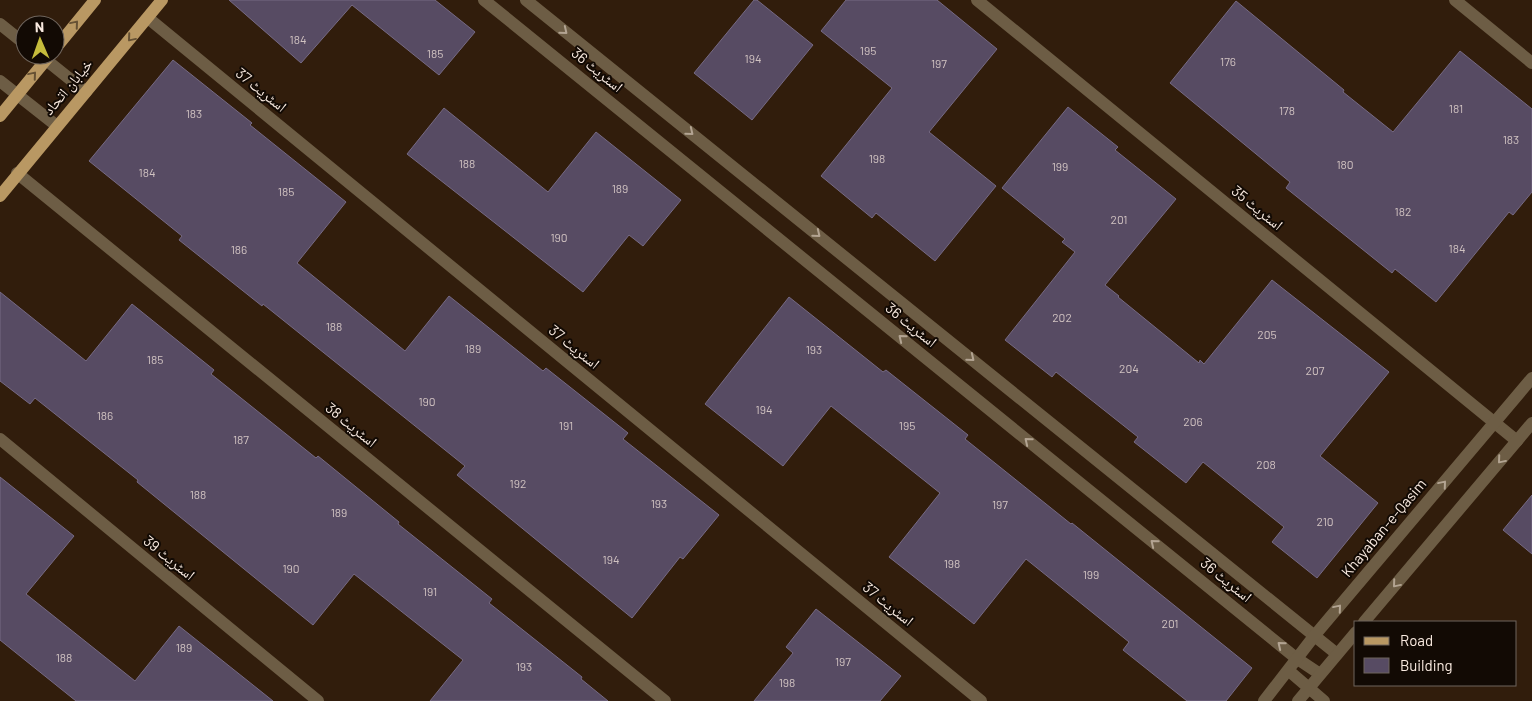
<svg xmlns="http://www.w3.org/2000/svg" width="1532" height="701" font-family="Barlow,'Noto Naskh Arabic',sans-serif">
  <style>
    .building { fill: #574b63; stroke: #766a84 }
    .lines { fill: none; stroke-linecap: round; stroke-linejoin: round }
    .minor { stroke: #6d5d45; stroke-width: 12 }
    .tertiary { stroke: #6d5d45; stroke-width: 12 }
    .primary { stroke: #b99863; stroke-width: 12 }
    .oneway { stroke: #665134 }
    .oneway2 { stroke: #b3a492 }
    .labels { text-anchor: middle; stroke-width: 4; stroke-linejoin: round; paint-order: stroke }
    .number-label { font-size: 12px; fill: #d0c2c1 }
    .street-label { font-size: 15px; fill: #f9eae0; stroke: #120a04 }
  </style>
  <rect width="100%" height="100%" fill="#311d0c"/>
  <path class="building" d="M229,0H435L475,32L439,75L352,5L301,63Z
    M754,0H757L813,45L752,120L694,73Z
    M846,0H937L997,49L929,132L996,186L935,261L876,213L872,218L821,176L892,88L821,31Z
    M1236,1L1344,90L1343,92L1393,132L1460,51L1532,109V192L1513,215L1509,212L1436,302L1395,269L1392,273L1286,188L1290,182L1170,83Z
    M173,60L252,123L250,125L346,202L297,263L405,351L449,296L543,371L546,368L628,433L623,439L719,515L683,559L680,557L632,618L457,475L465,466L263,304L262,306L179,240L182,236L89,161Z
    M1068,107L1118,147L1115,150L1176,199L1105,285L1119,296L1118,297L1199,363L1200,360L1204,364L1272,280L1389,372L1320,456L1378,503L1317,578L1272,542L1284,527L1203,462L1186,483L1134,442L1138,437L1056,372L1052,377L1005,340L1075,252L1062,242L1065,239L1002,188Z
    M444,108L548,192L596,132L681,200L643,246L629,235L583,292L407,154Z
    M0,292L86,361L132,304L214,370L211,374L316,458L318,456L399,522L398,524L492,599L489,603L582,677L581,679L608,701H430L463,660L354,574L313,625L137,482L138,480L35,398L30,404L0,381Z
    M789,297L883,372L886,370L968,435L965,439L1071,524L1072,523L1252,668L1226,701H1187L1123,650L1129,642L1026,559L974,624L889,557L940,493L831,406L783,466L705,404Z
    M0,477L74,536L26,594L135,681L179,626L273,701H76L0,640Z
    M1532,495V554L1503,530Z
    M816,609L901,676L880,701H754L793,653L786,647Z"/>
  <g class="lines">
    <path class="minor" d="M484,0L1296,658L1320,674
      M526,0L1337,654
      M977,0L1517,441
      M1455,0L1532,63
      M148,18L981,701
      M0,24L25,44
      M40,55L86,92
      M0,81L57,126
      M17,173L665,701
      M0,439L318,701"/>
    <path class="tertiary" d="M1364,622L1532,423
      M1288,670L1324,701
      M1264,701L1315,635L1532,378
      M1298,701L1356,632"/>
    <path class="primary" d="M55,49L95,0
      M0,116L50,55
      M0,196L162,0"/>
  </g>
  <defs><path id="oneway-chevron" d="M-2-3.5L2.5 0L-2 3.5" fill="none" stroke-width="1.6" stroke-linecap="round" stroke-linejoin="round" transform="scale(1.25)"/></defs>
  <g class="oneway">
    <use href="#oneway-chevron" transform="translate(75 24) rotate(-50)"/>
    <use href="#oneway-chevron" transform="translate(131 38) rotate(130)"/>
    <use href="#oneway-chevron" transform="translate(33 75) rotate(-50)"/>
  </g>
  <g class="oneway2">
    <use href="#oneway-chevron" transform="translate(564 31) rotate(39)"/>
    <use href="#oneway-chevron" transform="translate(690 132) rotate(39)"/>
    <use href="#oneway-chevron" transform="translate(817 234) rotate(39)"/>
    <use href="#oneway-chevron" transform="translate(902 338) rotate(-141)"/>
    <use href="#oneway-chevron" transform="translate(971 358) rotate(39)"/>
    <use href="#oneway-chevron" transform="translate(1028 441) rotate(-141)"/>
    <use href="#oneway-chevron" transform="translate(1501 460) rotate(130)"/>
    <use href="#oneway-chevron" transform="translate(1443 484) rotate(-50)"/>
    <use href="#oneway-chevron" transform="translate(1154 543) rotate(-141)"/>
    <use href="#oneway-chevron" transform="translate(1396 584) rotate(130)"/>
    <use href="#oneway-chevron" transform="translate(1338 608) rotate(-50)"/>
    <use href="#oneway-chevron" transform="translate(1281 645) rotate(-141)"/>
  </g>
  <g class="labels">
    <g class="number-label">
      <text x="298" y="44">184</text>
      <text x="868" y="55">195</text>
      <text x="435" y="58">185</text>
      <text x="753" y="63">194</text>
      <text x="1228" y="66">176</text>
      <text x="939" y="68">197</text>
      <text x="1456" y="113">181</text>
      <text x="1287" y="115">178</text>
      <text x="194" y="118">183</text>
      <text x="1511" y="144">183</text>
      <text x="877" y="163">198</text>
      <text x="467" y="168">188</text>
      <text x="1345" y="169">180</text>
      <text x="1060" y="171">199</text>
      <text x="147" y="177">184</text>
      <text x="620" y="193">189</text>
      <text x="286" y="196">185</text>
      <text x="1403" y="216">182</text>
      <text x="1119" y="224">201</text>
      <text x="559" y="242">190</text>
      <text x="1457" y="253">184</text>
      <text x="239" y="254">186</text>
      <text x="1062" y="322">202</text>
      <text x="334" y="331">188</text>
      <text x="1267" y="339">205</text>
      <text x="473" y="353">189</text>
      <text x="814" y="354">193</text>
      <text x="155" y="364">185</text>
      <text x="1129" y="373">204</text>
      <text x="1315" y="375">207</text>
      <text x="427" y="406">190</text>
      <text x="764" y="414">194</text>
      <text x="105" y="420">186</text>
      <text x="1193" y="426">206</text>
      <text x="566" y="430">191</text>
      <text x="907" y="430">195</text>
      <text x="241" y="444">187</text>
      <text x="1266" y="469">208</text>
      <text x="518" y="488">192</text>
      <text x="198" y="499">188</text>
      <text x="659" y="508">193</text>
      <text x="1000" y="509">197</text>
      <text x="339" y="517">189</text>
      <text x="1325" y="526">210</text>
      <text x="611" y="564">194</text>
      <text x="952" y="568">198</text>
      <text x="291" y="573">190</text>
      <text x="1091" y="579">199</text>
      <text x="430" y="596">191</text>
      <text x="1170" y="628">201</text>
      <text x="184" y="652">189</text>
      <text x="64" y="662">188</text>
      <text x="843" y="666">197</text>
      <text x="524" y="671">193</text>
      <text x="787" y="687">198</text>
    </g>
    <g class="street-label">
      <text transform="translate(597 70) rotate(39)" y="5">اسٹریٹ 36</text>
      <text transform="translate(68 87) rotate(-50)" y="5">خیابان اتحاد</text>
      <text transform="translate(261 90) rotate(39)" y="5">اسٹریٹ 37</text>
      <text transform="translate(1257 208) rotate(39)" y="5">اسٹریٹ 35</text>
      <text transform="translate(911 325) rotate(39)" y="5">اسٹریٹ 36</text>
      <text transform="translate(574 347) rotate(39)" y="5">اسٹریٹ 37</text>
      <text transform="translate(351 425) rotate(39)" y="5">اسٹریٹ 38</text>
      <text transform="translate(1384 528) rotate(-50)" y="5">Khayaban-e-Qasim</text>
      <text transform="translate(169 558) rotate(39)" y="5">اسٹریٹ 39</text>
      <text transform="translate(1226 580) rotate(39)" y="5">اسٹریٹ 36</text>
      <text transform="translate(888 604) rotate(39)" y="5">اسٹریٹ 37</text>
    </g>
  </g>
  <rect x="1354" y="621" width="162" height="65" fill="#120a04" stroke="#6e645c"/>
  <rect x="1364" y="637" width="25" height="8" fill="#b99863" stroke="#6e645c"/>
  <text x="1400" y="646" font-size="15" fill="#f9eae0">Road</text>
  <rect x="1364" y="658" width="25" height="15" fill="#574b63" stroke="#6e645c"/>
  <text x="1400" y="671" font-size="15" fill="#f9eae0">Building</text>
  <g transform="translate(40 40) rotate(358)"><circle r="24" fill="#120a04" stroke="#6e645c"/>
  <path d="M0-4L9 19L0 12L-9 19Z" fill="#c6bc3c"/>
  <text y="-8" font-size="14" font-weight="bold" text-anchor="middle" fill="#f9eae0">N</text>
  </g>
</svg>
